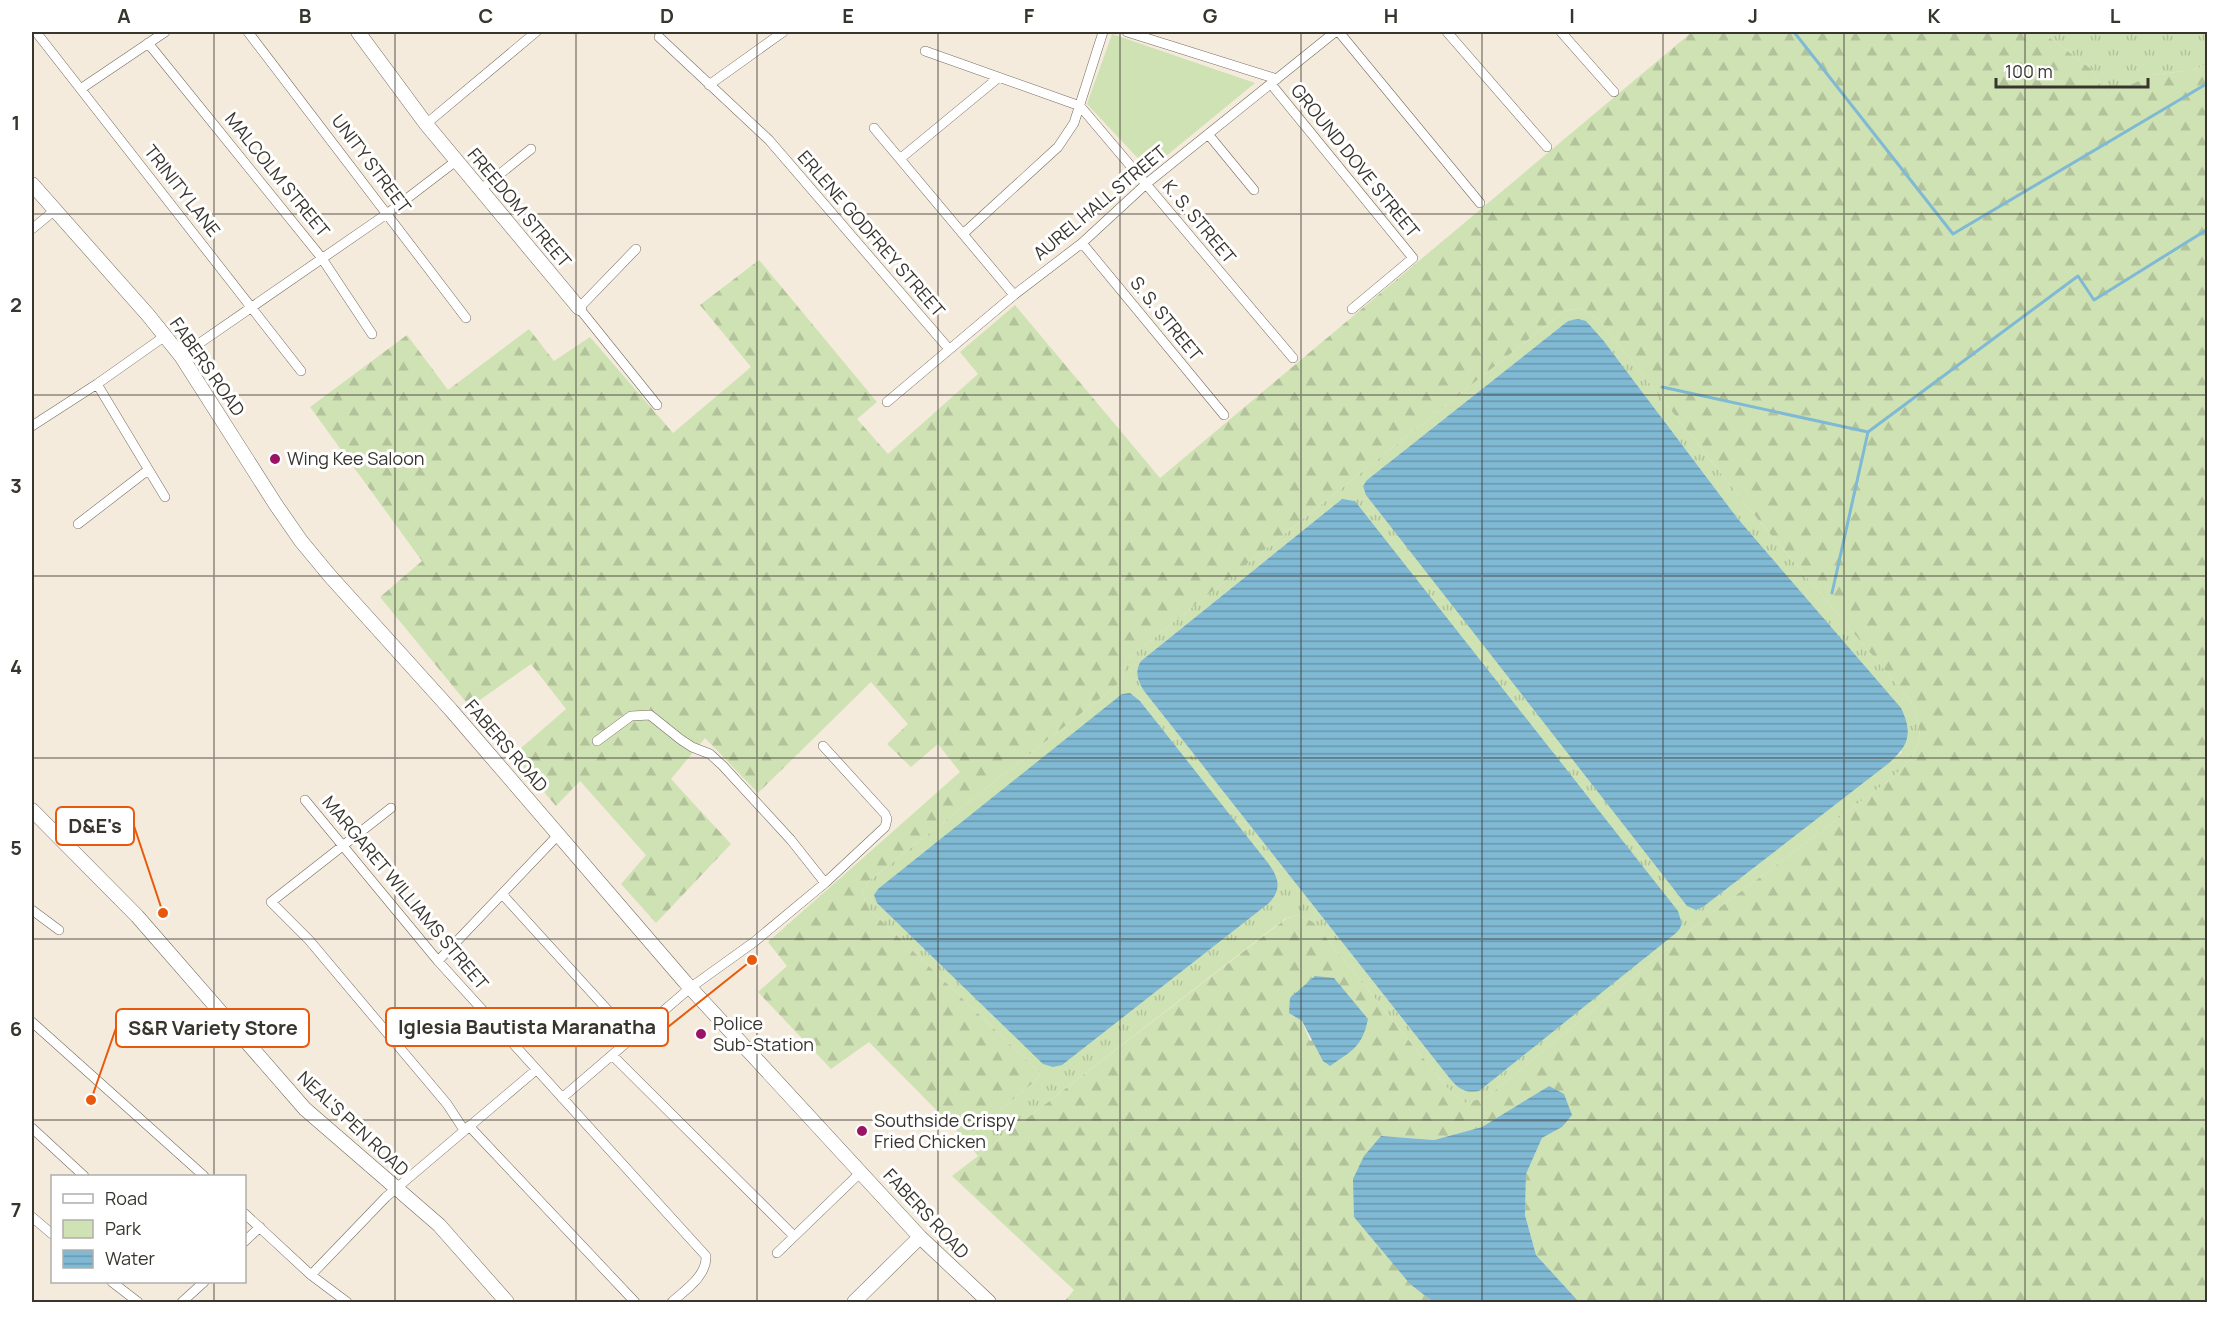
<svg xmlns="http://www.w3.org/2000/svg" width="2239" height="1334" font-family="Manrope,sans-serif">
  <style>
    .grass { fill: url(#grass-tufts); fill-rule: evenodd }
    .forest { fill: url(#forest-firs); fill-rule: evenodd }
    .park { fill: #cfe2b4 }
    .water { fill: url(#water-rules) }
    .lines { fill: none; stroke-linecap: round; stroke-linejoin: round }
    .stream { stroke: #80b9d4; stroke-width: 3 }
    .street-casing { stroke: #736b5e; stroke-width: 10 }
    .secondary-casing { stroke: #736b5e; stroke-width: 15 }
    .street { stroke: #fff; stroke-width: 9 }
    .secondary { stroke: #fff; stroke-width: 14 }
    .grid { fill: none; stroke: #38342e; stroke-width: 1.5; stroke-opacity: 0.55 }
    .poi-dot { fill: #9a1365; stroke: #fff; stroke-width: 2 }
    .labels { text-anchor: middle; stroke-width: 6; stroke-linejoin: round; paint-order: stroke }
    .street-label { font-size: 18px; fill: #38342e; stroke: #fff }
    .poi-label { font-size: 18px; fill: #38342e; stroke: #fff; text-anchor: start }
    .leader { fill: none; stroke: #e8590c; stroke-width: 2 }
    .callout-dot { fill: #e8590c; stroke: #fff; stroke-width: 2 }
    .callout { fill: #fff; stroke: #e8590c; stroke-width: 2 }
    .callout-label { font-size: 20px; text-anchor: middle; font-weight: bold; fill: #38342e }
    .neatline { fill: none; stroke: #38342e; stroke-width: 2 }
    .grid-label { font-size: 20px; text-anchor: middle; font-weight: bold; fill: #38342e }
  </style>
  <defs>
    <pattern id="grass-tufts" width="24" height="20" patternUnits="userSpaceOnUse" patternTransform="scale(1.5)"><rect width="24" height="20" fill="#cfe2b4"/><path d="M3 7l-1-3M5 7V3M7 7l1-3M15 17l-1-3M17 17v-4M19 17l1-3" fill="none" stroke="#b2c29b"/></pattern>
    <pattern id="forest-firs" width="22" height="20" patternUnits="userSpaceOnUse" patternTransform="scale(1.5)"><rect width="22" height="20" fill="#cfe2b4"/><path d="M5 1l3.5 6h-7zM16 11l3.5 6h-7z" fill="#b2c29b"/></pattern>
    <pattern id="water-rules" width="6" height="5" patternUnits="userSpaceOnUse" patternTransform="scale(1.5)"><rect width="6" height="5" fill="#80b9d4"/><path d="M0 2.5h6" fill="none" stroke="#6a97ac"/></pattern>
  </defs>
  <rect width="100%" height="100%" fill="#f5ebdc"/>
  <path class="grass" d="M2042,32H2207V64L2193,70L2151,75L2107,96L2091,69Z
    M1581,308L1600,321L1751,511L1910,700C1928,739 1920,751 1891,779L1695,926L1487,1097L1465,1103L1449,1090L1313,922L1299,915L1286,918L978,1156L965,1139L1034,1082L1040,1075L1036,1069L869,909L862,893L869,881L1122,681L1126,660L1564,311ZM1568,321H1586L1603,340L1738,519L1902,752L1703,907L1696,909L1363,487L1367,480ZM1342,499L1355,501L1485,1085L1479,1091L1451,1080L1144,691C1138,681 1134,672 1141,661ZM1130,693L1140,701L1277,875Z"/>
  <path class="forest" d="M1692,32H2042L2091,69L2107,96L2151,75L2193,70L2207,64V1302H1579L1536,1255L1525,1215L1526,1174L1542,1138L1562,1127L1549,1086L1482,1127L1434,1140L1381,1136L1410,1284L1433,1302H1064L1074,1290L952,1176L1287,918L1299,915L1313,922L1449,1090L1465,1103L1487,1097L1695,926L1891,779C1920,751 1928,739 1910,700L1751,511L1600,321L1581,308L1564,311L1126,660L1122,681L869,881L862,893L869,909L1036,1069L1040,1075L1034,1082L965,1139L869,1042L831,1069L758,992L787,966L768,942L960,772L938,744L911,767L887,744L908,724L871,682L758,793L705,738L671,779L731,844L656,923L621,884L646,855L580,781L556,806L513,755L566,709L531,664L470,707L380,597L422,561L310,407L407,335L448,390L529,329L554,361L590,337L673,433L751,367L700,305L759,260L877,402L857,419L888,454L978,374L960,352L1015,305L1160,478ZM1353,1003L1368,1019L1310,1041L1302,1021Z"/>
  <path class="park" d="M1112,34L1255,83L1149,170L1087,104Z"/>
  <path class="water" d="M1578,319L1586,321L1603,340L1738,519L1901,708C1913,733 1909,745 1889,763L1703,907L1696,910L1687,906L1366,495L1363,486L1367,480L1568,321Z
    M1342,499L1355,501L1358,505L1678,911C1681,921 1684,926 1676,933L1479,1091C1466,1093 1460,1090 1451,1080L1144,691C1138,681 1134,672 1141,661Z
    M1130,693L1140,701L1268,863C1279,878 1282,889 1269,903L1062,1065L1053,1067L1043,1064L877,903L874,895L878,889L1122,694Z
    M1315,976L1334,978L1368,1019C1362,1047 1353,1050 1330,1066L1323,1061L1302,1021L1289,1013L1290,998Z
    M1549,1086L1564,1094L1572,1115L1562,1127L1542,1138L1526,1174L1525,1215L1536,1255L1579,1302H1433L1410,1284L1354,1217L1353,1179L1364,1156L1381,1136L1434,1140L1482,1127Z"/>
  <g class="lines">
    <path class="stream" d="M1794,32L1953,234L2208,83
      M1662,387L1868,432
      M1832,593L1868,432L2078,276L2094,300L2208,229"/>
    <defs>
      <path id="street" d="M36,32L301,371
        M248,32L466,318
        M1127,32L1277,79
        M1339,32L1480,203
        M1447,32L1547,147
        M1561,32L1614,92
        M659,37L769,140L949,349
        M148,43L321,257L372,334
        M925,51L1080,106L1293,358
        M1271,84L1413,258L1352,309
        M709,85L783,32
        M82,88L165,32
        M426,124L536,32
        M874,128L1014,295
        M1208,134L1254,190
        M901,158L998,78
        M480,190L531,149
        M32,229L55,210
        M964,233L1058,147L1074,123L1103,32
        M1082,243L1224,415
        M636,249L579,308L657,405
        M181,356L388,213L456,161
        M97,384L165,497
        M887,402L1014,295L1082,243L1146,184L1335,32
        M32,426L97,384L165,336
        M78,524L148,470
        M597,741L631,716L650,715L680,739L692,747L710,754L723,766L791,840L825,883
        M305,800L438,961L706,1256C707,1276 685,1290 672,1302
        M391,808L271,902L309,940L447,1104L464,1130
        M502,894L633,1038
        M32,910L59,930
        M438,961L559,834
        M32,1022L204,1176
        M612,1055L793,1235
        M562,1098L690,988L754,942L825,883L885,827L887,819L885,814L823,746
        M469,1126L635,1302
        M32,1128L84,1176
        M244,1213L311,1275L347,1302
        M32,1217L52,1234
        M244,1242L260,1227
        M777,1253L861,1172
        M311,1275L386,1197L536,1070
        M112,1282L138,1302
        M182,1302L204,1282"/>
      <path id="secondary" d="M358,32L426,124L579,308
        M32,184L148,315L181,356L276,505L301,541L330,576L451,710L685,982L920,1237L989,1302
        M32,810L137,916L305,1109L439,1225L507,1302
        M854,1302L920,1237"/>
    </defs>
    <use href="#street" class="street-casing"/>
    <use href="#secondary" class="secondary-casing"/>
    <use href="#street" class="street"/>
    <use href="#secondary" class="secondary"/>
  </g>
  <path class="grid" d="M214,32V1176M395,32V1302M576,32V1302M757,32V1302M938,32V1302M1120,32V1302M1301,32V1302M1482,32V1302M1663,32V1302M1844,32V1302M2025,32V1302M32,214H2208M32,395H2208M32,576H2208M32,758H2208M32,939H2208M32,1120H2208M214,1282V1302"/>
  <g class="poi-dot">
    <circle cx="275" cy="459" r="6"/>
    <circle cx="701" cy="1034" r="6"/>
    <circle cx="862" cy="1131" r="6"/>
  </g>
  <g class="labels">
    <g class="street-label">
      <text transform="translate(1355 161) rotate(51)" y="6">GROUND DOVE STREET</text>
      <text transform="translate(371 164) rotate(53)" y="6">UNITY STREET</text>
      <text transform="translate(277 175) rotate(51)" y="6">MALCOLM STREET</text>
      <text transform="translate(182 191) rotate(52)" y="6">TRINITY LANE</text>
      <text transform="translate(1100 203) rotate(-40)" y="6">AUREL HALL STREET</text>
      <text transform="translate(519 208) rotate(50)" y="6">FREEDOM STREET</text>
      <text transform="translate(1199 222) rotate(50)" y="6">K. S. STREET</text>
      <text transform="translate(871 234) rotate(49)" y="6">ERLENE GODFREY STREET</text>
      <text transform="translate(1166 319) rotate(51)" y="6">S. S. STREET</text>
      <text transform="translate(207 367) rotate(55)" y="6">FABERS ROAD</text>
      <text transform="translate(506 746) rotate(49)" y="6">FABERS ROAD</text>
      <text transform="translate(405 893) rotate(50)" y="6">MARGARET WILLIAMS STREET</text>
      <text transform="translate(353 1124) rotate(43)" y="6">NEAL'S PEN ROAD</text>
      <text transform="translate(926 1214) rotate(47)" y="6">FABERS ROAD</text>
    </g>
    <g class="poi-label">
      <text x="287" y="465">Wing Kee Saloon</text>
      <text x="713" y="1030">Police<tspan x="713" dy="21">Sub-Station</tspan></text>
      <text x="874" y="1127">Southside Crispy<tspan x="874" dy="21">Fried Chicken</tspan></text>
    </g>
  </g>
  <path class="leader" d="M163 913L134 826M752 960L668 1027M91 1100L116 1028"/>
  <g class="callout-dot">
    <circle cx="163" cy="913" r="6"/>
    <circle cx="752" cy="960" r="6"/>
    <circle cx="91" cy="1100" r="6"/>
  </g>
  <g class="callout">
    <rect x="56" y="807" width="78" height="38" rx="6"/>
    <rect x="386" y="1008" width="282" height="38" rx="6"/>
    <rect x="116" y="1009" width="193" height="38" rx="6"/>
  </g>
  <g class="callout-label">
    <text x="95" y="833">D&amp;E's</text>
    <text x="527" y="1034">Iglesia Bautista Maranatha</text>
    <text x="213" y="1035">S&amp;R Variety Store</text>
  </g>
  <rect width="2239" height="1334" fill="none" stroke="#ffffff" stroke-width="66"/>
  <rect x="51" y="1175" width="195" height="108" fill="#ffffff" stroke="#afaeab" stroke-width="1.5"/>
  <rect x="63" y="1194" width="30" height="9" fill="#ffffff" stroke="#afaeab" stroke-width="1.5"/>
  <text x="105" y="1205" font-size="18" fill="#38342e">Road</text>
  <rect x="63" y="1220" width="30" height="18" fill="#cfe2b4" stroke="#afaeab" stroke-width="1.5"/>
  <text x="105" y="1235" font-size="18" fill="#38342e">Park</text>
  <rect x="63" y="1250" width="30" height="18" fill="url(#water-rules)" stroke="#afaeab" stroke-width="1.5"/>
  <text x="105" y="1265" font-size="18" fill="#38342e">Water</text>
  <path d="M1996 78v9h152v-9" fill="none" stroke="#38342e" stroke-width="3"/>
  <text x="2005" y="78" font-size="18" fill="#38342e" stroke="#ffffff" stroke-width="4.5" paint-order="stroke">100 m</text>
  <rect x="33" y="33" width="2173" height="1268" class="neatline"/>
  <g class="grid-label">
    <text x="124" y="23">A</text>
    <text x="305" y="23">B</text>
    <text x="486" y="23">C</text>
    <text x="667" y="23">D</text>
    <text x="848" y="23">E</text>
    <text x="1029" y="23">F</text>
    <text x="1210" y="23">G</text>
    <text x="1391" y="23">H</text>
    <text x="1572" y="23">I</text>
    <text x="1753" y="23">J</text>
    <text x="1934" y="23">K</text>
    <text x="2115" y="23">L</text>
    <text x="16" y="130">1</text>
    <text x="16" y="312">2</text>
    <text x="16" y="493">3</text>
    <text x="16" y="674">4</text>
    <text x="16" y="855">5</text>
    <text x="16" y="1036">6</text>
    <text x="16" y="1217">7</text>
  </g>
</svg>
